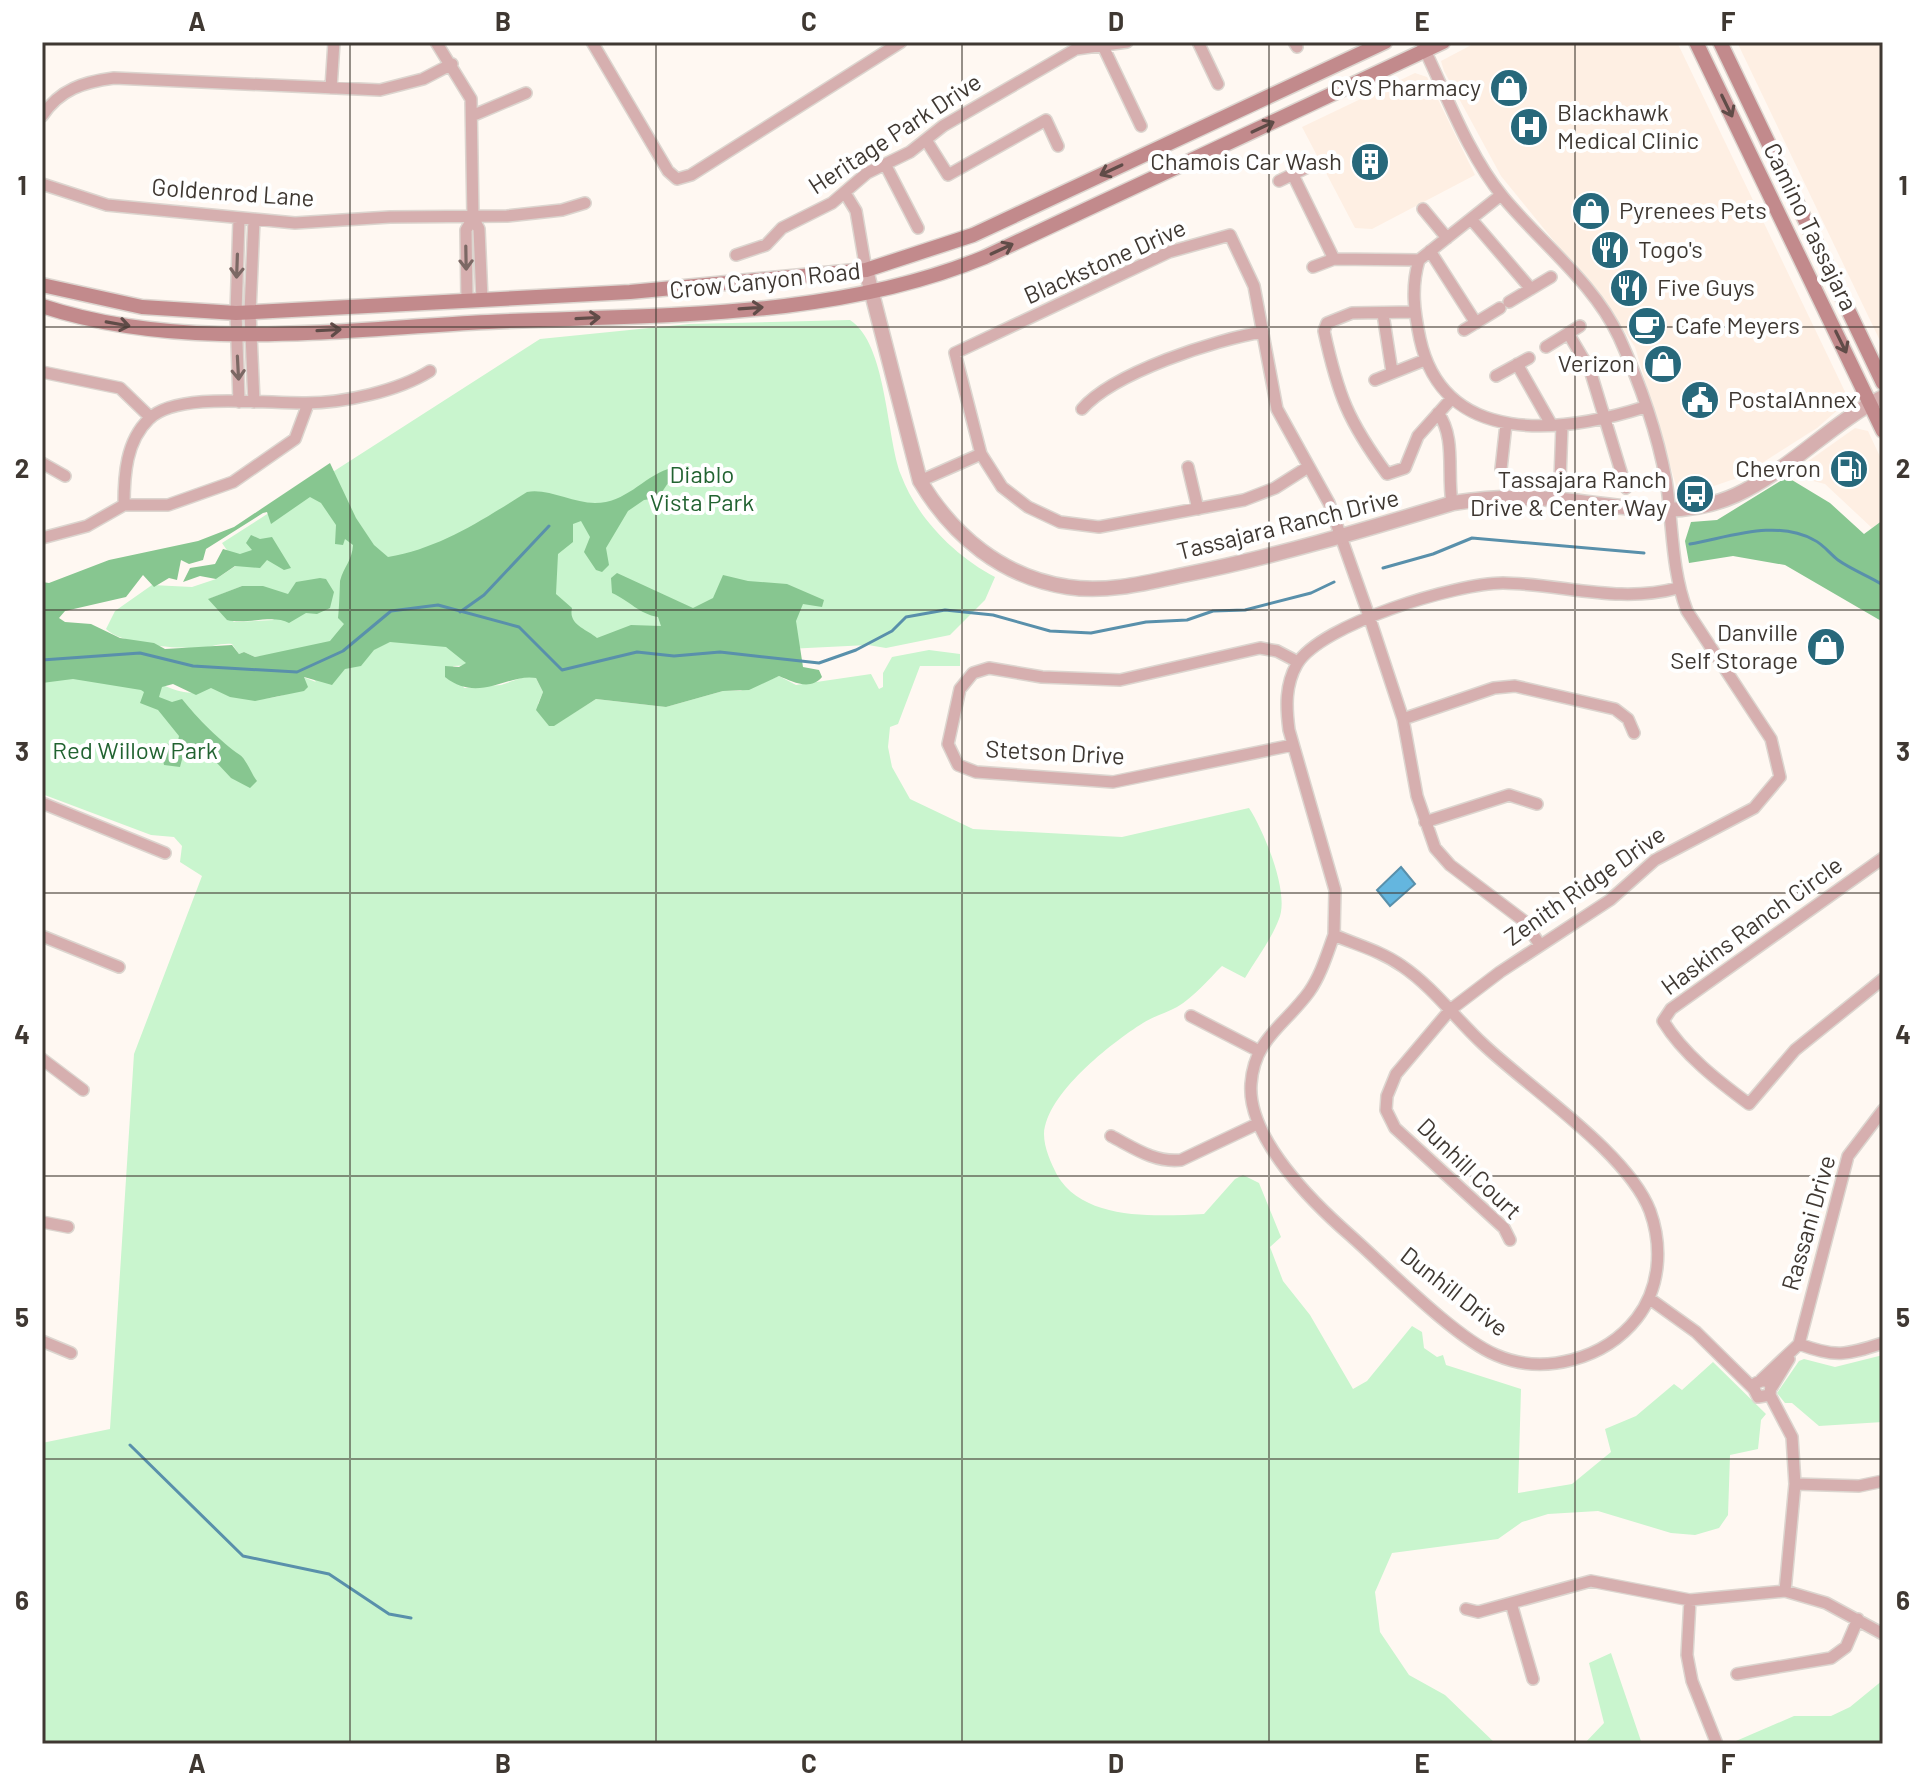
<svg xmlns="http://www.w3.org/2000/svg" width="1925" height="1786" font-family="Barlow,sans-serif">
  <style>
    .built { fill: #feefe3 }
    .green { fill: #c9f5ce; fill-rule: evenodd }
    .forest { fill: #87c690; fill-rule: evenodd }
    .water { fill: #64b6df; stroke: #5990ab; stroke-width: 2 }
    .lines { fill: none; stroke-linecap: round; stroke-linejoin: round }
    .stream { stroke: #5990ab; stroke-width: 3 }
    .minor-casing { stroke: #dcd5cf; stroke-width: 14 }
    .tertiary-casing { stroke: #dcd5cf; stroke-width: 17 }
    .secondary-casing { stroke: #dcd5cf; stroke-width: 17 }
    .minor { stroke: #d6afaf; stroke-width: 11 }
    .tertiary { stroke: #d6afaf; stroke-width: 14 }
    .secondary { stroke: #c28a8c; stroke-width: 14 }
    .oneway { stroke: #604c48 }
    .oneway2 { stroke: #7b6864 }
    .grid { fill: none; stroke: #3f3832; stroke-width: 2; stroke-opacity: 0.55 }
    .labels { text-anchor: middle; stroke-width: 8; stroke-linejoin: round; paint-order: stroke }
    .poi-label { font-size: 24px; fill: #3f3832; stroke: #fff; text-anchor: end }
    .street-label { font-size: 24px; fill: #3f3832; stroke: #fff }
    .park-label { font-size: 24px; fill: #226331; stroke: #fff }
    .neatline { fill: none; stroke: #3f3832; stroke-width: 3 }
    .grid-label { font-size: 26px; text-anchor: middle; font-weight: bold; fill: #3f3832 }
  </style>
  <rect width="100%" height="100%" fill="#fff8f2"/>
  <path class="built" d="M1477,42H1677L1849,400L1817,428L1740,477L1685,496L1678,492L1635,347L1607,306L1501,176L1444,71L1441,61Z
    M1737,42H1883V347Z
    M1415,73L1427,77L1475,175L1372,229L1355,228L1302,127Z
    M1855,428L1868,431L1883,463V520L1872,528L1825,484L1809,480L1800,467Z"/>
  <path class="green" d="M850,320C887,344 886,436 901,475C917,518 955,556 995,577L985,600L950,635L886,648L868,645L453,666L464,688L501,685L527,676L536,678L543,692L538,704L553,726L596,699L666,707L723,691H740L779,676L796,685L871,674L879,689L883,687V673L892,657L929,650L960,654V666H920L898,724L890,727L888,747L892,767L910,799L973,829L1122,837L1249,808C1264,831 1290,893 1279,919C1271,940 1256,959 1245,978L1222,966C1208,980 1194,997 1177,1007C1166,1013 1154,1016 1143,1023C1111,1043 1046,1094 1044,1134C1044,1148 1051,1163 1057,1175C1084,1222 1159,1216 1204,1214L1235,1179L1243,1175L1259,1183L1281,1237L1270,1247L1283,1281L1310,1315L1353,1389L1367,1381L1412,1326L1422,1332L1424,1348L1437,1357L1443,1355L1446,1365L1521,1389L1518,1493L1572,1484L1611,1452L1605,1429L1636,1416L1674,1384L1682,1390L1713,1362L1766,1414L1761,1420L1758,1449L1730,1455L1728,1515L1719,1528L1695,1535L1671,1533L1598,1511L1548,1514L1522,1522L1498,1539L1392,1553L1375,1592L1380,1632L1409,1675L1445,1695L1496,1744H42V1443L110,1429L134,1054L202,876L180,862L182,846L174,837L151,835L42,794V678C69,677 103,669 130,673C158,678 184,704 211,687C243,700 264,704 297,690L303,677L316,682L291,652L255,657L244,652L239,654L232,644C220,643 212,647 201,648C179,649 122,645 106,629L115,611L152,585L192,587L216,579L237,565L222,543L540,339L689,324ZM242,586L274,620L234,622L209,599Z
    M1883,1355V1422L1819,1426L1792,1403H1785L1777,1393L1799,1361L1804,1359L1835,1367Z
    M1611,1653L1642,1744H1584L1604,1723L1589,1663Z
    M1883,1680V1744H1729L1794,1716H1831L1850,1707Z"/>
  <path class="forest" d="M330,463L356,518L374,545L388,557C441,548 482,520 527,492C548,488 572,503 595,503C626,503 642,478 668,469L672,477L658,498L644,500L628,511L606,548L609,565L602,572L596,570L584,552L590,537L581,521L573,524V542L558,554L556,594L572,608C568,625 587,629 597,638L631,625L661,626L658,617C639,614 630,601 612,593L611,578L617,573L693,608L713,598L723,575L748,581L787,584L824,600L822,607L803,604L796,621L803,667L819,670L822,677C810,691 793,682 779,676L749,690L723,691L666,707L596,699L554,726H549L536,710L543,692L536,678C508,673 479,704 445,677V666L459,667L466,663L446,647L390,642L374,650L361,666L345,669L332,685L304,677L308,687L304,691L255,701L230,697L211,688L196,695L173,684L162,687L159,697L172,702L182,699C197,718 221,742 240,755C246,759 252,775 257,781L250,788L231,778L202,747L200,754L184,752L180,767L164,765L161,751L167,744L178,741L179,736L158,710L140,703L144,692L141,690L73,679L42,683V582L49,583L109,560L198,541L234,527ZM310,497L321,503L336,525L335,544L343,545L345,539L353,545C352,561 344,566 340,581C340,583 339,614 338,618L344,624L330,641L255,657L244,652L239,654L232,645L165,649L154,643L120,638L91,624L65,622L59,618L65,611L126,597L143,575L154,587L169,578L177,580L181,560L189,564L203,560L206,549L263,513L267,512L271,524Z
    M1787,477L1830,503L1864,534L1883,520V622L1785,565L1733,556L1689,563L1685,541L1691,522L1717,520Z
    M251,535L260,539L272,537L291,568L284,570L267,560L260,568L235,566L216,579L200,576L183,582L190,568L215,564L223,549L240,554L252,550L246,543Z
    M320,578L326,579L334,592L330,608L317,614L306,613L289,623C273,614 246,625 227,620L208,599L242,586H263L288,594L296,582Z"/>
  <path class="water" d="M1401,867L1415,884L1390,906L1377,890Z"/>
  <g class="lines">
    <path class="stream" d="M1690,544C1730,537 1776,519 1814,540C1823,544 1830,554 1838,560C1852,570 1869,576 1883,585
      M1383,568L1433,554L1472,538L1644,553
      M460,612L484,595L549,526
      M42,660L140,653L193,666L297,672L343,651L391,611L438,605L519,627L562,670L637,652L674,656L720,652L819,663L856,650L892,631L906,617L945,610L993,615L1050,631L1091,633L1146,622L1187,620L1213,611L1245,610L1311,593L1334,582
      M130,1445L243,1556L329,1574L389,1614L411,1618"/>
    <defs>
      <path id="minor" d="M436,42L471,99L473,218L466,230L467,301
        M592,42L668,171L677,179L691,175L901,42
        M1101,42L1141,126
        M1198,42L1218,84
        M1294,42L1297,47
        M1421,42C1446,93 1467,153 1503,197C1540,242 1594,283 1619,337C1639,381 1657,432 1666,480C1673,525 1671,569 1687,611L1771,739L1780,777L1754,808L1655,860L1610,900L1500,972L1450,1010L1396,1074L1387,1096L1386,1110L1395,1128L1504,1228L1510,1240
        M331,88L334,42
        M474,115L526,93
        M42,116C60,89 84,82 114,78L380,90L423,79L452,64
        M926,140L948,175L1046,120L1058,146
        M886,166L918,228
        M1293,175L1334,259L1419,260
        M1279,181L1310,166
        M42,184L107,205L295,223L390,217L507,216L562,210L585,203
        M845,193L856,211L866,270
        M1501,195L1419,260C1411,287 1414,311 1420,339C1444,448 1563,433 1645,407
        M1423,209L1447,238
        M473,218L479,229L482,300
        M239,219L236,313L239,402
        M1471,219L1531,289
        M254,220L250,312L254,402
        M1430,251L1476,323
        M736,255L766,245L782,228L832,203L867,173L910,152L943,126L1076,49L1127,42
        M1313,267L1334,259
        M1509,302L1551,277
        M1415,312L1352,313L1327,323L1324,331C1338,395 1348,421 1387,474L1405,468L1418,436L1452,398
        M1383,314L1392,372
        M1464,330L1500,308
        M1568,333L1590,370L1626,488
        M1546,347L1580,326
        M1517,364L1551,424
        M42,372L120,388L150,417
        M1496,376L1529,358
        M1375,380L1425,360
        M1082,409C1113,373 1216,339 1263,332
        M1438,413C1456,437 1447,473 1452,503
        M42,463L65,476
        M1188,467L1198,509
        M1308,467L1275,488L1244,500L1099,527L1060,522L1028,507L1002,487L981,454L955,353L1169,252L1230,235L1254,286L1277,409L1329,503L1369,616L1403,719L1417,796L1435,848L1450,865L1524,921L1540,945
        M1501,469L1506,424
        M1560,480L1562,425
        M920,481L981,454
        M124,505C124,475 126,441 149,419C177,391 268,404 306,403C344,403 398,391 430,371
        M42,538L87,526L124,505H168L233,482L295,439L308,404
        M1403,719L1494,688L1515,686L1615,709L1628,719L1634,733
        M1293,745L1113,782L976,772L958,765L948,744L960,689L973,673L989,668L1042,677L1120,680L1260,648L1277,651L1298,662
        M42,803L165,853
        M1425,822L1509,795L1537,804
        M1883,858L1671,1009L1663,1021C1684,1055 1718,1081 1749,1104L1795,1050L1883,979
        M1334,935C1357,945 1381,951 1402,966C1433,987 1456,1019 1483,1044C1529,1088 1628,1153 1650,1211C1663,1247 1660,1288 1637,1318C1605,1359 1544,1376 1496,1355C1455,1338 1387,1268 1351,1236C1313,1203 1247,1138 1251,1084C1254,1039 1285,1025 1309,992C1321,975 1327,954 1334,935Z
        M1334,935L1335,890L1289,730C1286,707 1285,685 1297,664C1321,624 1457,583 1503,583C1564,584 1618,604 1678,588
        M42,936L119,967
        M1191,1016L1257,1050
        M42,1059L83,1090
        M1111,1136C1134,1148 1155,1163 1181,1160L1257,1124
        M42,1222L68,1227
        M1650,1299L1696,1332L1754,1389
        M42,1341L71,1353
        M1799,1344C1836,1358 1846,1355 1883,1343
        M1761,1380L1799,1344L1848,1156L1883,1110
        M1772,1387L1789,1359
        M1770,1395L1758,1397L1754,1389L1756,1383L1764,1380L1771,1384L1770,1395L1792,1437L1795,1484L1785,1591
        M1795,1484L1859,1486L1883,1481
        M1690,1600L1687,1655L1692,1681L1717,1744
        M1511,1603L1533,1679
        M1466,1609L1478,1612L1591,1581L1690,1600L1785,1591L1826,1603L1883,1634
        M1737,1674L1831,1658L1846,1647L1858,1619"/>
      <path id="tertiary" d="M866,270L920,481C953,536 1002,577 1068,587C1106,593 1146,583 1183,575C1274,557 1364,530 1453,503C1490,497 1525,496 1563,500C1622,506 1679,521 1736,495C1790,470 1831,423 1883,397"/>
      <path id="secondary" d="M1696,42L1883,431
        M1720,42L1883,383
        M42,285L142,307L236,313L630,292L866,270L973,235L1385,42
        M42,306C185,353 341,329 488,322C653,314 830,321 985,257L1443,42"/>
    </defs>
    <use href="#minor" class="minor-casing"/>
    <use href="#tertiary" class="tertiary-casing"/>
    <use href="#secondary" class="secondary-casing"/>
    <use href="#minor" class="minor"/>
    <use href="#tertiary" class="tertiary"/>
    <use href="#secondary" class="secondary"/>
  </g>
  <defs><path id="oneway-shaft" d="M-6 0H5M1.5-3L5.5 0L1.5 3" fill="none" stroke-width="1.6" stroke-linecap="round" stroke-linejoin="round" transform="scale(2)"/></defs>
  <g class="oneway">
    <use href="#oneway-shaft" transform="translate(1727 106) rotate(64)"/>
    <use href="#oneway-shaft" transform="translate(1263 127) rotate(-25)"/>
    <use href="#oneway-shaft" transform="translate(1111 170) rotate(155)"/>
    <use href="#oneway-shaft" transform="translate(1002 249) rotate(-25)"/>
    <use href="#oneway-shaft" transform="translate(751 308) rotate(-4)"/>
    <use href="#oneway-shaft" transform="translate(588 318) rotate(-3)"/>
    <use href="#oneway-shaft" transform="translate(118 324) rotate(10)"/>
    <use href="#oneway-shaft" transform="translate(329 330) rotate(-3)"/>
    <use href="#oneway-shaft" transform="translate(1841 342) rotate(64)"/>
  </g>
  <g class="oneway2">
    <use href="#oneway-shaft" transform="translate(466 258) rotate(89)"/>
    <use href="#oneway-shaft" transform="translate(237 266) rotate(92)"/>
    <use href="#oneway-shaft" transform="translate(238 368) rotate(87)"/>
  </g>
  <path class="grid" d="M350,42V1744M656,42V1744M962,42V1744M1269,42V1744M1575,42V1744M42,327H1883M42,610H1883M42,893H1883M42,1176H1883M42,1459H1883"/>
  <defs>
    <symbol id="shop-disc" viewBox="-11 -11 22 22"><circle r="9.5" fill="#27687b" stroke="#fff"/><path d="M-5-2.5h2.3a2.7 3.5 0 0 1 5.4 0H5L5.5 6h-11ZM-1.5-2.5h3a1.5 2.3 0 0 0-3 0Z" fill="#fff"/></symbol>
    <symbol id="hospital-disc" viewBox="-11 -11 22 22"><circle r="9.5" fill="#27687b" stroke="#fff"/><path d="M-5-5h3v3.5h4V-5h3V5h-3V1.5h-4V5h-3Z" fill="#fff"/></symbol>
    <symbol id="building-disc" viewBox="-11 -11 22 22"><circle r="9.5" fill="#27687b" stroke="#fff"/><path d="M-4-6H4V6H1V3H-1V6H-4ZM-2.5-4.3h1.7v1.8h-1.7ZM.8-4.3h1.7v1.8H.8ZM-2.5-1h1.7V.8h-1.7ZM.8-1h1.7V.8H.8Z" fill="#fff"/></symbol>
    <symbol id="restaurant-disc" viewBox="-11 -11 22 22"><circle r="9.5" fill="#27687b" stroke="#fff"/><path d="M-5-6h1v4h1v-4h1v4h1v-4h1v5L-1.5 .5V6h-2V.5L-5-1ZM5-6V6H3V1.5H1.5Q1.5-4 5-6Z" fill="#fff"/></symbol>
    <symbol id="cafe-disc" viewBox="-11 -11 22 22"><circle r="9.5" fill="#27687b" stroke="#fff"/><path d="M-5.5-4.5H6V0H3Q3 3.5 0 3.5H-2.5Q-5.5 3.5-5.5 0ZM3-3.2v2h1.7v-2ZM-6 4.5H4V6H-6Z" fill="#fff"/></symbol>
    <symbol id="civic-disc" viewBox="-11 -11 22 22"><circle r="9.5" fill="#27687b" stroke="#fff"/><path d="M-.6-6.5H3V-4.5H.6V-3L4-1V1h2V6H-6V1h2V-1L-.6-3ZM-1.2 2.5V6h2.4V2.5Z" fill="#fff"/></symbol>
    <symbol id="fuel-disc" viewBox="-11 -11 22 22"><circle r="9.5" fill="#27687b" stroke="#fff"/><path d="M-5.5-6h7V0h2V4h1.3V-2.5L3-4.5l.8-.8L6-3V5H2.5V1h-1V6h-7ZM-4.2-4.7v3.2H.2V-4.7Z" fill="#fff"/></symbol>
    <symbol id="bus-disc" viewBox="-11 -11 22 22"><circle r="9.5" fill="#27687b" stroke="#fff"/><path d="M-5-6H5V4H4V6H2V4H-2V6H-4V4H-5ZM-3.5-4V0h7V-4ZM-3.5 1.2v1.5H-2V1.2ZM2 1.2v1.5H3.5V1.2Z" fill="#fff"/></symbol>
  </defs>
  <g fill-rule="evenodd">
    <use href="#shop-disc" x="1487" y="66" width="44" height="44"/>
    <use href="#hospital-disc" x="1507" y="105" width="44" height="44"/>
    <use href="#building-disc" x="1348" y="140" width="44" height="44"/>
    <use href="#shop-disc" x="1569" y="189" width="44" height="44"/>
    <use href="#restaurant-disc" x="1588" y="228" width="44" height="44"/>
    <use href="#restaurant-disc" x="1607" y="266" width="44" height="44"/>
    <use href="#cafe-disc" x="1625" y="304" width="44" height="44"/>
    <use href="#shop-disc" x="1641" y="342" width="44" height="44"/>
    <use href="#civic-disc" x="1678" y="378" width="44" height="44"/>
    <use href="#fuel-disc" x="1827" y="447" width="44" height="44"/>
    <use href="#bus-disc" x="1673" y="472" width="44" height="44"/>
    <use href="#shop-disc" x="1804" y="625" width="44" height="44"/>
  </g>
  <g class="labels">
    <g class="poi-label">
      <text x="1481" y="96">CVS Pharmacy</text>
      <text x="1557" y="121" text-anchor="start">Blackhawk<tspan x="1557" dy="28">Medical Clinic</tspan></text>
      <text x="1342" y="170">Chamois Car Wash</text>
      <text x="1619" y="219" text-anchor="start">Pyrenees Pets</text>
      <text x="1638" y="258" text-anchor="start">Togo's</text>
      <text x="1657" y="296" text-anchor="start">Five Guys</text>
      <text x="1675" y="334" text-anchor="start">Cafe Meyers</text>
      <text x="1635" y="372">Verizon</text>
      <text x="1728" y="408" text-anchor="start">PostalAnnex</text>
      <text x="1821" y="477">Chevron</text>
      <text x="1667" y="488">Tassajara Ranch<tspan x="1667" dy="28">Drive &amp; Center Way</tspan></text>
      <text x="1798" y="641">Danville<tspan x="1798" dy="28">Self Storage</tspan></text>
    </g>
    <g class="street-label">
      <text transform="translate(895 134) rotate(-33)" y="8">Heritage Park Drive</text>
      <text transform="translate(233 193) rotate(4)" y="8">Goldenrod Lane</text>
      <text transform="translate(1810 227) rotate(64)" y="8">Camino Tassajara</text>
      <text transform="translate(1105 262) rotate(-24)" y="8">Blackstone Drive</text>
      <text transform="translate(765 281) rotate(-6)" y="8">Crow Canyon Road</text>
      <text transform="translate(1288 525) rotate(-14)" y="8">Tassajara Ranch Drive</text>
      <text transform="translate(1055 753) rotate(3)" y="8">Stetson Drive</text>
      <text transform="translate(1585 886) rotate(-35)" y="8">Zenith Ridge Drive</text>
      <text transform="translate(1752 926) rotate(-36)" y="8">Haskins Ranch Circle</text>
      <text transform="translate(1469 1169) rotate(44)" y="8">Dunhill Court</text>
      <text transform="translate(1809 1223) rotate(-74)" y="8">Rassani Drive</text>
      <text transform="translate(1454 1292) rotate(38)" y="8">Dunhill Drive</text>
    </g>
    <g class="park-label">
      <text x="702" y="483">Diablo<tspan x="702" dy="28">Vista Park</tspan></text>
      <text x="135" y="759">Red Willow Park</text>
    </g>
  </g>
  <rect width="1925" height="1786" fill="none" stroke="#ffffff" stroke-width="88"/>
  <rect x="44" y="44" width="1837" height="1698" class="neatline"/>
  <g class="grid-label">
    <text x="197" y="31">A</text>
    <text x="503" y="31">B</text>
    <text x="809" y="31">C</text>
    <text x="1116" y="31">D</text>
    <text x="1422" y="31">E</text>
    <text x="1728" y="31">F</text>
    <text x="22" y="195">1</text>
    <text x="1903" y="195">1</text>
    <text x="22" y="478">2</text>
    <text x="1903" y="478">2</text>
    <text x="22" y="761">3</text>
    <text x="1903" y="761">3</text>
    <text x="22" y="1044">4</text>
    <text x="1903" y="1044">4</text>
    <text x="22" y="1327">5</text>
    <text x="1903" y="1327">5</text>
    <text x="22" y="1610">6</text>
    <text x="1903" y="1610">6</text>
    <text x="197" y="1773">A</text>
    <text x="503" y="1773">B</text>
    <text x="809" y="1773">C</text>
    <text x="1116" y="1773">D</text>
    <text x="1422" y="1773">E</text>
    <text x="1728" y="1773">F</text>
  </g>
</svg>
